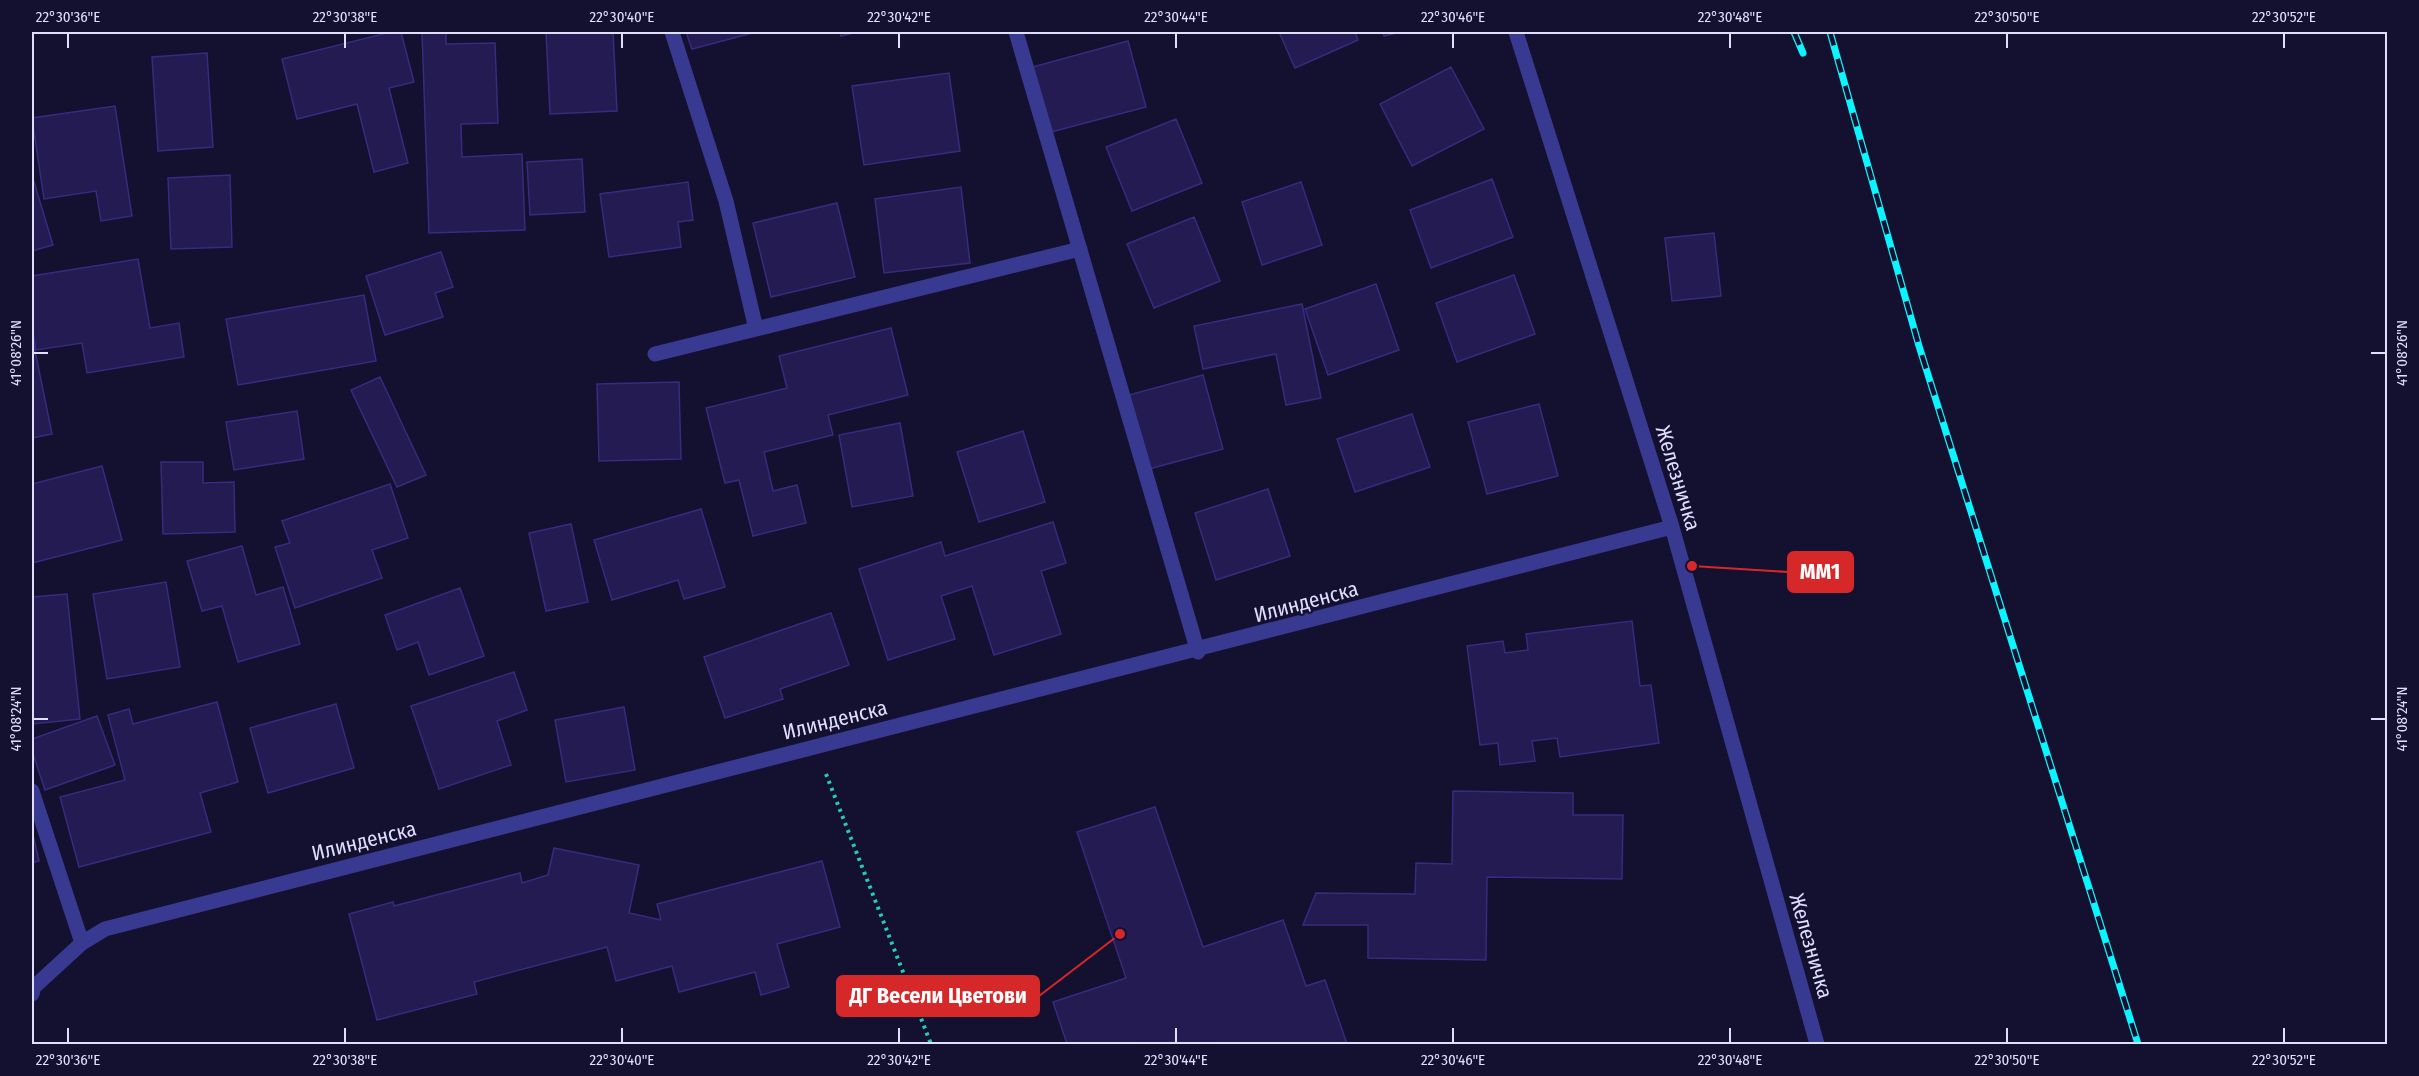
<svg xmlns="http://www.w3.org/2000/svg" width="2419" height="1076" font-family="'Fira Sans Condensed',sans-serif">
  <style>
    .building { fill: #231b52; stroke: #372b7f; stroke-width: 1.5 }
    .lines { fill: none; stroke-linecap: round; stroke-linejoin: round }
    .path { stroke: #28c9b6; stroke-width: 4; stroke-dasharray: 3 4.5; stroke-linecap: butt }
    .minor { stroke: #383a91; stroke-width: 15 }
    .rail-casing { stroke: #0af5ff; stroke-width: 7 }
    .rail { stroke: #14102f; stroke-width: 4.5; stroke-dasharray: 14; stroke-linecap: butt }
    .ticks { fill: none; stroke: #e0deff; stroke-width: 2 }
    .labels { text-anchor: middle; stroke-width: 4.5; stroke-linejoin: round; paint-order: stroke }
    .street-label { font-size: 21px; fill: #e0deff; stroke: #14102f }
    .leader { fill: none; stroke: #d62828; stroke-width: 2 }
    .callout-dot { fill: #d62828; stroke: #14102f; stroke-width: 2 }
    .callout { fill: #d62828; stroke: #d62828; stroke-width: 2 }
    .callout-label { font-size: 22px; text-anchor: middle; font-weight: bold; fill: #fff }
    .neatline { fill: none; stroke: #e0deff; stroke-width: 2 }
    .ticks-label { font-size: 15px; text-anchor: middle; fill: #e0deff }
  </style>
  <rect width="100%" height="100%" fill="#14102f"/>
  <path class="building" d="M391,32H401L414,82L389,88L408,163L374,172L357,104L297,119L282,59Z
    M422,32H446V44L495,43L498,123L461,124L462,157L522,154L525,230L429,233Z
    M546,32H613L617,111L550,114Z
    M686,32H756L692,49Z
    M840,32H857L841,36Z
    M1279,32H1355L1358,40L1295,68Z
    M1383,32H1401L1384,36Z
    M1128,41L1146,107L1047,133L1029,68Z
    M207,53L213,147L158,151L152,57Z
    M1451,67L1484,129L1412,166L1380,104Z
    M949,73L960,151L864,165L852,86Z
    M115,106L132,216L101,221L96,191L44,199L32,118Z
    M1176,119L1202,183L1132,211L1106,147Z
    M582,159L585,212L530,215L527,162Z
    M32,175L53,245L32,251Z
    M230,175L232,247L171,249L168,178Z
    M1492,179L1513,237L1431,268L1410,210Z
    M688,182L693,220L678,222L681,247L609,257L600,194Z
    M1301,182L1322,245L1262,265L1242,202Z
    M961,187L970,263L884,273L875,199Z
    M837,203L855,277L771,297L753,223Z
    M1194,217L1220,281L1154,308L1127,244Z
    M1714,233L1721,296L1672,301L1665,238Z
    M441,252L453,287L435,293L443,317L385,335L366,276Z
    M138,259L150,328L179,323L184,357L87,373L82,343L36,350L32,326V276Z
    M1514,275L1535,334L1457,362L1436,303Z
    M1376,284L1399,350L1328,375L1305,309Z
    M364,295L376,361L238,385L226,319Z
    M1302,304L1321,398L1286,405L1276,354L1203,369L1194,326Z
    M891,328L908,395L828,415L833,435L764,452L773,491L797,485L806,523L753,536L739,480L725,483L706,408L787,388L779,356Z
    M32,336L52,434L32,438Z
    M1203,375L1223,449L1149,469L1129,395Z
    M380,377L426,475L397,487L351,390Z
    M679,382L681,459L599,461L597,384Z
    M1539,404L1558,476L1487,494L1468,422Z
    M297,411L304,459L234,470L226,422Z
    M1412,414L1430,467L1355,492L1337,439Z
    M900,423L913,496L852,507L839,435Z
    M1023,431L1045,502L979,522L957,452Z
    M161,462H203V483L234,482L235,532L163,534Z
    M102,466L122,540L32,563V484Z
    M390,484L408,538L372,550L382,578L295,608L275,547L290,543L282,521Z
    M1268,489L1290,556L1216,580L1195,513Z
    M701,509L725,587L684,599L678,580L612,600L594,540Z
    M1053,522L1066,563L1041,571L1061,634L994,655L972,586L941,596L955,639L888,660L859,569L941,542L945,556Z
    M571,524L588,602L546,611L529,533Z
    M242,546L256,595L283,587L300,644L238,662L222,606L202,611L187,561Z
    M166,582L180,667L107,679L93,594Z
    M460,588L484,656L429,675L418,642L397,650L385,615Z
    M67,594L80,719L32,724V597Z
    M831,613L849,665L780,689L783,699L725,718L704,657Z
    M1632,621L1640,686L1651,685L1659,743L1560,757L1557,738L1532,741L1535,761L1500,765L1498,743L1480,745L1467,646L1503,641L1505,653L1528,650L1526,634Z
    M514,672L527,710L497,721L511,765L439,789L411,706Z
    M217,702L238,782L200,793L211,832L79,867L60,797L125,780L108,715L129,709L133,724Z
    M336,704L354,768L268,793L250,728Z
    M624,707L635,770L566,782L555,720Z
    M97,716L115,765L45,790L32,751V739Z
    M1453,791L1573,793V815H1623L1622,879L1487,877L1486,960L1368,958V925H1303L1316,893L1415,894L1416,863L1452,864Z
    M1155,807L1203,947L1283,920L1306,986L1325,980L1347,1044H1067L1053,1002L1126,978L1077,832Z
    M32,830L39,861L32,863Z
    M554,848L639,865L629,913L661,920L657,904L822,861L840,927L777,944L789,987L761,995L755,972L679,992L672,966L616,981L607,947L474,982L477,994L377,1020L349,914L393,902L394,906L520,873L522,883L548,875Z"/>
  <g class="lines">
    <path class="path" d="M826,774L931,1044"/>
    <path class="minor" d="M672,32L726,201L756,329
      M1016,32L1198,652
      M1516,32L1672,527L1817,1044
      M655,354L1080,249
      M32,791L82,943
      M32,994L34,987L82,943L105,929C627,795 1150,665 1672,527"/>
    <defs>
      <path id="rail" d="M1794,32L1803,53
        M1830,32L1919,346L2138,1044"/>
    </defs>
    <use href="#rail" class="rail-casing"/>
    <use href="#rail" class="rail"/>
  </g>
  <path class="ticks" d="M68,33V48M345,33V48M622,33V48M899,33V48M1176,33V48M1453,33V48M1730,33V48M2007,33V48M2284,33V48M33,353H48M2371,353H2386M33,719H48M2371,719H2386M68,1028V1043M345,1028V1043M622,1028V1043M899,1028V1043M1176,1028V1043M1453,1028V1043M1730,1028V1043M2007,1028V1043M2284,1028V1043"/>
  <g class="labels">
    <g class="street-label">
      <text transform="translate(1678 478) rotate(73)" y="7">Железничка</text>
      <text transform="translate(1306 602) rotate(-15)" y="7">Илинденска</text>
      <text transform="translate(835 720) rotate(-14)" y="7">Илинденска</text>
      <text transform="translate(364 841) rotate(-14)" y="7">Илинденска</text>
      <text transform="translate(1811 946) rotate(74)" y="7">Железничка</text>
    </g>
  </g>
  <path class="leader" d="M1692 566L1788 572M1120 934L1039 996"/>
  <g class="callout-dot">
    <circle cx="1692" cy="566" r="6"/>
    <circle cx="1120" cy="934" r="6"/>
  </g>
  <g class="callout">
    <rect x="1788" y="552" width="65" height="40" rx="6"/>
    <rect x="837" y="976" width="202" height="40" rx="6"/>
  </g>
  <g class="callout-label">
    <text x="1820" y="579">MM1</text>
    <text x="938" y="1003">ДГ Весели Цветови</text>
  </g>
  <rect width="2419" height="1076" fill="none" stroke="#14102f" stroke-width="66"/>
  <rect x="33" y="33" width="2353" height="1010" class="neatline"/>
  <g class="ticks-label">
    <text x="68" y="22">22°30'36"E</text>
    <text x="345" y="22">22°30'38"E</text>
    <text x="622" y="22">22°30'40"E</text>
    <text x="899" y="22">22°30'42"E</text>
    <text x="1176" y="22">22°30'44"E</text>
    <text x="1453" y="22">22°30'46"E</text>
    <text x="1730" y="22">22°30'48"E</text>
    <text x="2007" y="22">22°30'50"E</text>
    <text x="2284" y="22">22°30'52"E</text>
    <text transform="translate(16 353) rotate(-90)" y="5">41°08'26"N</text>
    <text transform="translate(2402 353) rotate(-90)" y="5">41°08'26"N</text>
    <text transform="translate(16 719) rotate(-90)" y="5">41°08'24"N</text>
    <text transform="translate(2402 719) rotate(-90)" y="5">41°08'24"N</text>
    <text x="68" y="1065">22°30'36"E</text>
    <text x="345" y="1065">22°30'38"E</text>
    <text x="622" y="1065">22°30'40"E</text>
    <text x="899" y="1065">22°30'42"E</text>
    <text x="1176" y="1065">22°30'44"E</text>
    <text x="1453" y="1065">22°30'46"E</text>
    <text x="1730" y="1065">22°30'48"E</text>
    <text x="2007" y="1065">22°30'50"E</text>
    <text x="2284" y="1065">22°30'52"E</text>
  </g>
</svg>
